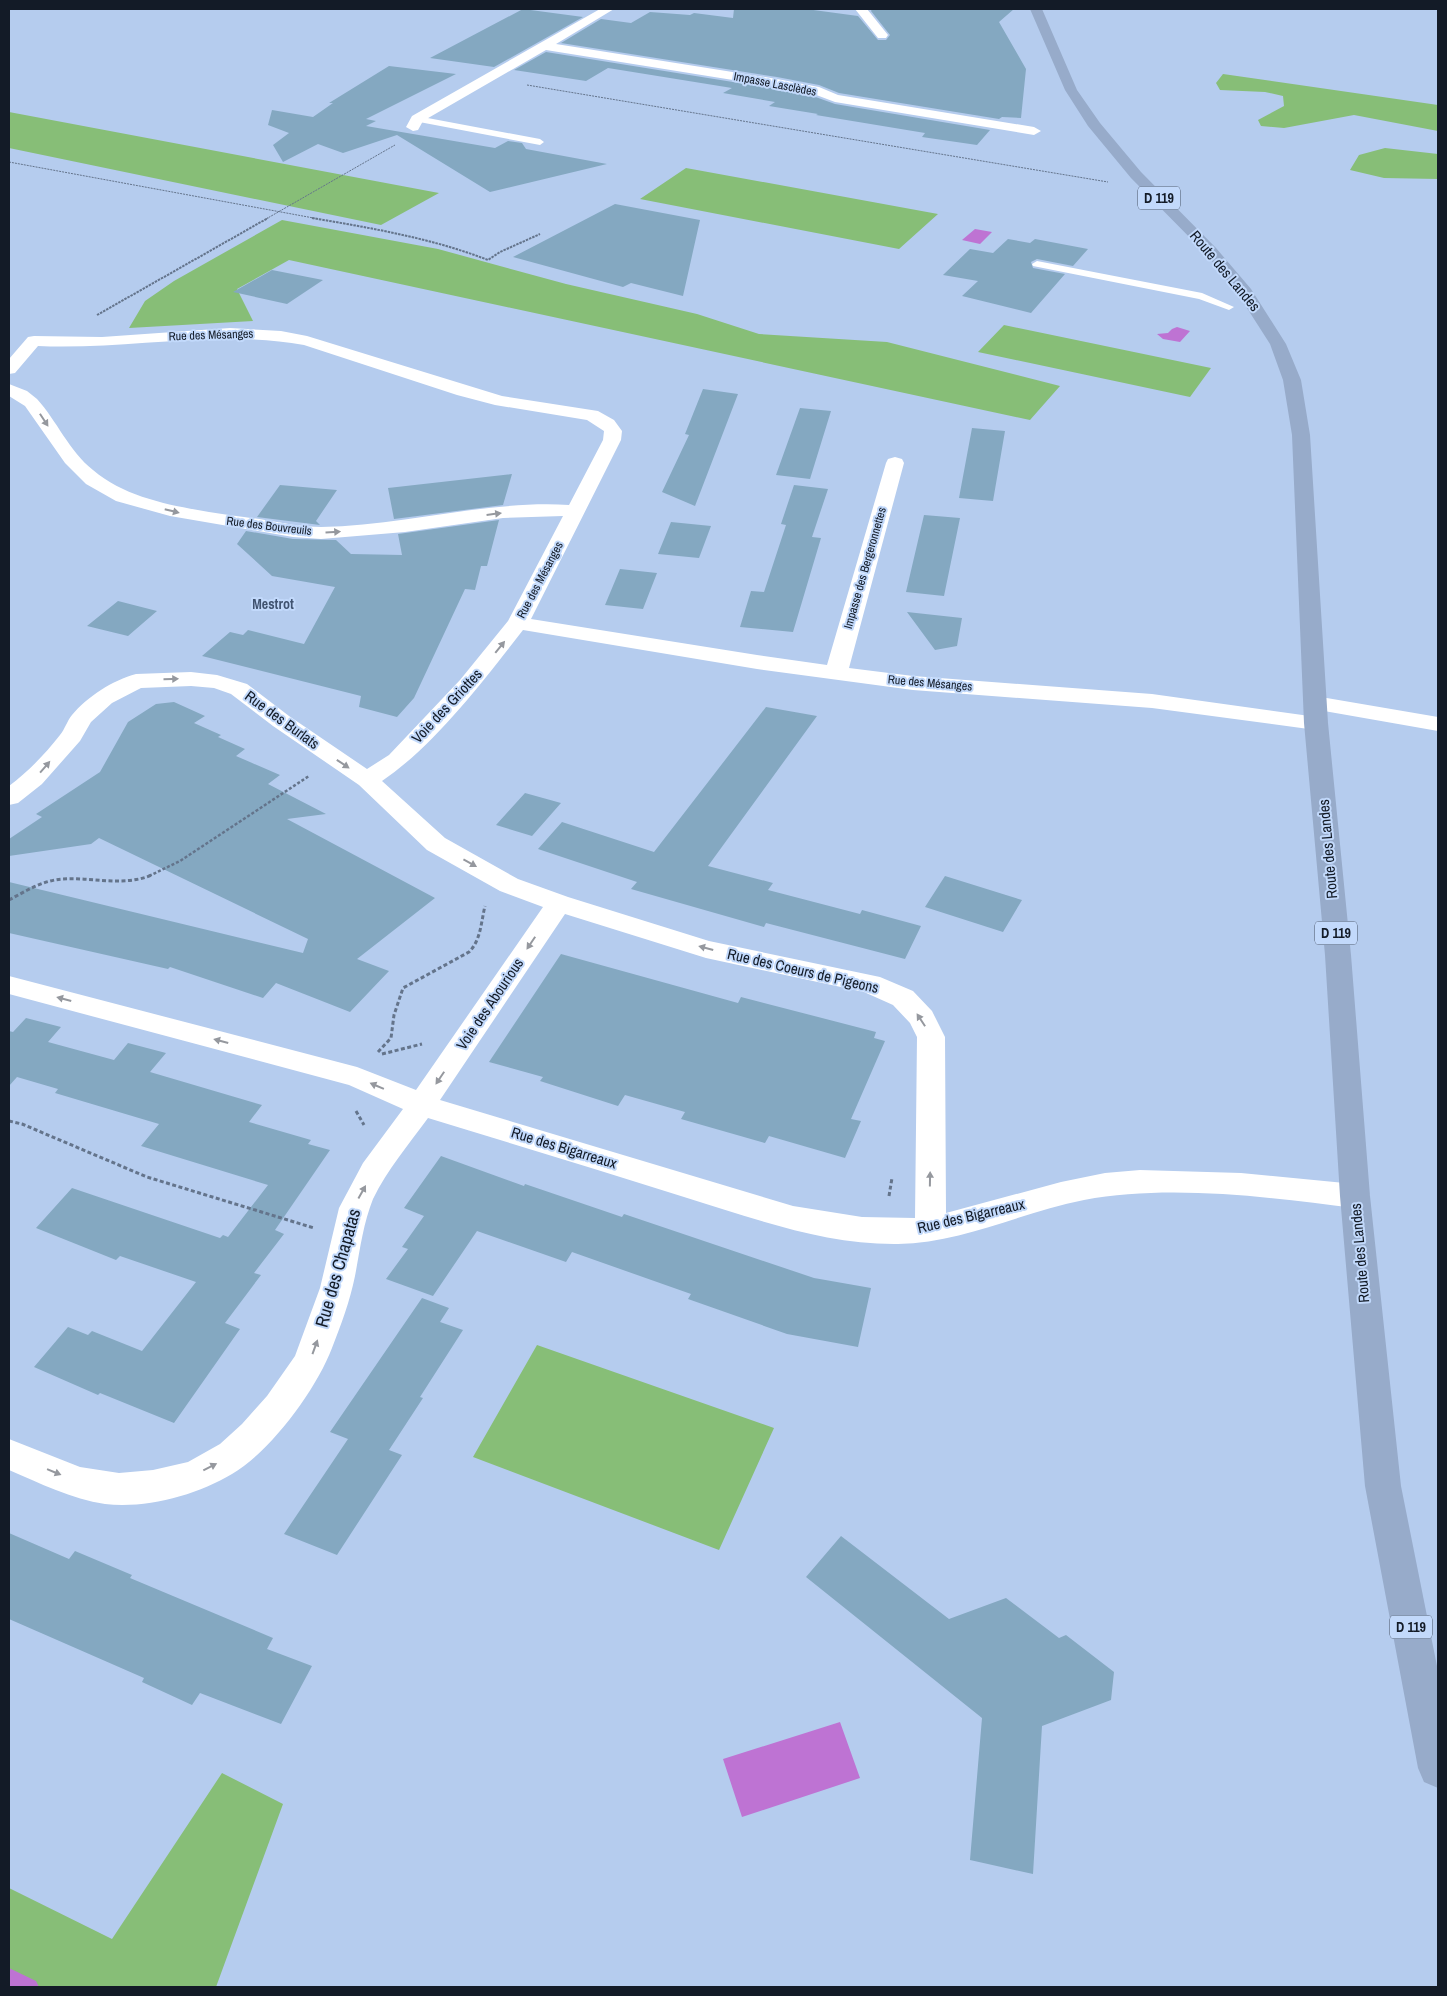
<svg xmlns="http://www.w3.org/2000/svg" width="1447" height="1996" font-family="'Archivo Narrow',sans-serif">
  <style>
    .green { fill: #87be77 }
    .water { fill: #be73d3 }
    .lines { fill: none; stroke-linecap: round; stroke-linejoin: round }
    .stream { fill: #be73d3; fill-rule: evenodd }
    .building { fill: #84a8c1 }
    .path-far3 { stroke: #64748b; stroke-width: 1; stroke-dasharray: 2 1; stroke-linecap: butt }
    .path-far2 { stroke: #64748b; stroke-width: 2; stroke-dasharray: 2.5 1; stroke-linecap: butt }
    .path-far1 { stroke: #64748b; stroke-width: 2.5; stroke-dasharray: 3 2; stroke-linecap: butt }
    .path { stroke: #64748b; stroke-width: 3; stroke-dasharray: 4 2.5; stroke-linecap: butt }
    .service { fill: #fff; fill-rule: evenodd }
    .minor { fill: #fff; fill-rule: evenodd }
    .primary { fill: #97abca; fill-rule: evenodd }
    .oneway { fill: #95989e }
    .labels { text-anchor: middle; stroke-width: 4; stroke-linejoin: round; paint-order: stroke }
    .far-street-label { font-size: 12px; fill: #131b27; stroke: #c2d9fb }
    .shield { fill: #c2d9fb; stroke: #485467; stroke-width: 1 }
    .shield-label { font-size: 14px; font-weight: bold; fill: #131b27 }
    .far-neighbourhood-label { font-size: 14px; font-weight: bold; fill: #405370; stroke: #c2d9fb }
    .street-label { font-size: 15px; fill: #131b27; stroke: #c2d9fb }
    .near-street-label { font-size: 18px; fill: #131b27; stroke: #c2d9fb }
  </style>
  <rect width="100%" height="100%" fill="#b5ccee"/>
  <path class="green" d="M1223,74L1438,105V131L1354,115L1284,128L1261,126L1258,120L1284,106L1283,96L1265,92L1220,90L1216,83Z
    M9,112L439,193L381,225L9,148Z
    M1385,148L1438,154V179L1384,178L1350,170L1359,155Z
    M686,168L938,214L899,249L640,199Z
    M282,220L438,249L566,284L697,314L759,334L887,342L1060,386L1030,420L289,260L237,289L253,321L129,328L145,301L174,281Z
    M1004,325L1211,368L1190,397L978,352Z
    M537,1345L774,1428L719,1550L473,1457Z
    M222,1773L283,1804L216,1987H9V1888L112,1939Z"/>
  <path class="water" d="M975,229L992,232L980,244L962,240Z
    M1177,327L1190,331L1180,342L1163,339L1157,334L1168,333L1172,329Z
    M840,1722L860,1778L742,1817L723,1759Z"/>
  <g class="lines">
    <path class="stream" d="M9,1968L36,1981L39,1987L9,1986Z"/>
  </g>
  <path class="building" d="M523,9L583,17L494,67L430,58Z
    M734,9H806L858,16L878,40H886L890,35L871,11L872,9H1014L999,22L1026,69L1021,118L1002,117L999,119L839,93L819,85L777,77L561,43L601,19L631,23L650,12L690,15L694,13L733,18Z
    M546,52L777,89L810,95L835,104L990,130L977,145L922,137L925,133L816,115L818,114L769,106L775,102L723,93L732,88L608,68L586,81L514,70Z
    M389,66L456,74L366,119L376,121L366,126L495,148L508,141L522,143L526,149L607,164L490,192L397,135L343,153L318,144L283,162L273,145L289,133L268,125L272,110L313,117L333,103H329Z
    M615,204L700,220L683,296L631,283L623,287L513,257Z
    M1008,239L1030,243L1035,239L1088,249L1073,266L1037,259L1031,262L1033,268L1065,274L1031,313L962,296L978,281L943,275L970,249L993,253Z
    M272,270L323,280L287,304L233,292Z
    M703,389L738,394L695,506L662,492L689,435L685,434Z
    M800,408L831,411L810,479L776,475Z
    M972,428L1005,431L993,501L959,498Z
    M512,474L503,505L394,519L388,488Z
    M280,485L337,490L316,521L320,525L257,517Z
    M794,485L828,489L812,537L821,538L793,632L740,627L751,591L764,592L786,525L781,524Z
    M924,515L960,518L944,596L906,592Z
    M499,520L487,566H481L475,590L465,589L414,698L397,717L359,707L361,696L202,656L230,632L243,635L248,630L304,644L335,587L272,576L237,544L246,531L293,539L336,540L351,554L402,555L398,534Z
    M671,522L711,526L699,558L658,554Z
    M620,569L657,573L643,609L605,605Z
    M118,601L157,611L128,636L87,626Z
    M907,612L962,618L957,646L935,650Z
    M174,702L205,716L194,723L221,735L218,737L245,749L236,756L280,775L268,784L326,814L287,819L435,898L357,959L389,971L350,1012L276,983L263,998L170,967L168,969L9,933V882L303,953L308,939L99,838L91,844L9,856V839L42,817L36,814L100,772L128,722L156,704Z
    M766,707L817,716L708,866L773,883L768,890L860,914L862,910L921,926L905,959L766,923L764,927L631,889L637,882L538,849L562,822L654,852Z
    M525,793L561,803L532,836L496,825Z
    M945,876L1022,900L1003,932L925,907Z
    M561,954L738,1003L741,997L876,1032L874,1038L885,1041L851,1119L861,1121L845,1158L769,1136L765,1143L681,1119L685,1112L625,1095L618,1106L540,1081L543,1077L489,1062Z
    M26,1018L61,1027L48,1042L114,1060L128,1043L166,1053L150,1072L262,1105L249,1122L311,1140L308,1144L330,1150L275,1230L284,1234L254,1273L261,1275L225,1323L240,1329L174,1423L100,1393L98,1395L34,1367L68,1327L88,1335L92,1331L142,1351L196,1282L120,1256L116,1260L36,1228L72,1188L220,1238L223,1235L228,1237L268,1185L141,1146L159,1124L55,1093L58,1089L17,1077L9,1086V1031L13,1032Z
    M441,1156L524,1186L525,1184L622,1217L624,1214L814,1278L871,1288L858,1347L787,1334L688,1299L691,1294L572,1252L566,1262L477,1231L433,1296L386,1279L408,1249L402,1247L424,1216L404,1208Z
    M422,1298L449,1308L440,1322L463,1330L420,1397L423,1398L389,1450L402,1455L337,1555L284,1534L348,1439L330,1432Z
    M9,1533L69,1559L75,1551L132,1575L130,1578L273,1638L267,1649L312,1666L281,1724L200,1693L192,1705L142,1682L144,1678L9,1619Z
    M841,1536L949,1619L1006,1598L1059,1638L1066,1635L1114,1672L1111,1700L1042,1726L1033,1874L970,1860L982,1718L806,1577Z"/>
  <g class="lines">
    <path class="path-far3" d="M527,85L1108,182
      M9,162L319,219
      M266,219L395,145"/>
    <path class="path-far2" d="M312,218C371,228 431,238 488,260L500,252L540,234
      M97,315L268,218"/>
    <path class="path-far1" d="M149,876L180,861L309,776"/>
    <path class="path" d="M9,900C26,891 43,880 63,879C93,877 123,887 152,875
      M378,1052L391,1038L394,1015L403,988L469,952C481,940 481,922 485,906
      M382,1054L422,1044
      M356,1111L364,1125
      M9,1121L22,1124L147,1177L314,1228
      M889,1196L892,1178"/>
    <path class="service" d="M417,116L540,139L544,142L540,145L414,121V117Z
      M1037,261L1202,293L1234,307L1229,310L1199,299L1033,266L1032,264Z"/>
    <path class="minor" d="M600,9H614L556,44L777,79L819,87L838,95L1034,127L1041,131L1034,135L835,102L811,93L777,87L546,50L423,121L418,130L413,131L406,127L412,116Z
      M855,9H867L888,35L886,38H878Z
      M230,328L281,331L307,336L502,396L598,411L614,420L622,431L621,440L531,619L757,655L827,665L886,463L888,459L895,457L902,459L904,463L849,668L913,676L1152,694L1324,718L1328,723L1324,728L1316,730L1152,708L913,690L757,669L523,630C483,681 435,745 382,781L445,838L518,879L568,897L709,941L880,977L913,991L932,1011L945,1037L946,1213L1061,1182L1105,1173L1140,1170L1241,1173L1355,1184L1366,1188L1370,1196L1366,1204L1355,1208C1269,1197 1169,1184 1084,1200C1022,1212 962,1243 898,1244C824,1245 753,1218 684,1197C599,1170 513,1144 428,1118C409,1144 387,1170 373,1199C363,1224 360,1250 355,1276C350,1301 341,1325 332,1348C316,1390 271,1451 232,1474C197,1495 146,1509 105,1504C72,1499 39,1483 9,1470V1439L80,1467L119,1473L153,1470L188,1462L220,1444L242,1424L267,1396L295,1356L320,1288L339,1208L363,1163L403,1109L349,1085L9,994V976L357,1067L416,1090L543,907L500,891L427,850L359,785L273,726L231,694L214,688L191,686L141,688L112,703L91,722L80,741L42,784L18,803L9,805V786C28,772 45,754 60,735C65,729 67,721 72,715C87,697 113,680 136,674L191,672L217,675L247,684L289,716L367,769L389,755L460,680L508,621L563,516L503,518L405,532L321,539L293,537L170,516L116,501L86,484L65,463L25,406L9,396V384L27,391L37,399C57,421 69,451 93,470C125,497 168,505 209,512C227,515 246,517 265,520C283,523 302,527 321,527C404,526 486,500 569,505L603,440L604,431L587,420L495,405L457,395L304,345C216,329 127,350 38,346L15,373L9,374V359L28,337L34,336L102,337ZM565,914L706,958L864,992L893,1005L910,1023L917,1037L915,1218L862,1217L793,1206L440,1100Z
      M1315,696L1438,717V731L1307,708L1304,703L1307,698Z"/>
    <path class="primary" d="M1030,9H1042L1077,90L1100,123L1141,172L1216,248L1251,289L1286,344L1301,380L1310,435L1328,723L1351,955L1370,1196L1401,1486L1438,1671V1788L1424,1782L1418,1768L1365,1486L1340,1196L1325,955L1304,723L1292,435L1283,380L1270,344L1238,294L1206,254L1131,178L1088,126L1065,90Z"/>
  </g>
  <defs><path id="oneway-solid" d="M-6-.8H1V-3.2L6.5 0L1 3.2V.8H-6Z" transform="scale(1.25)"/></defs>
  <g class="oneway">
    <use href="#oneway-solid" transform="translate(44 420) rotate(57)"/>
    <use href="#oneway-solid" transform="translate(172 511) rotate(14)"/>
    <use href="#oneway-solid" transform="translate(494 514) rotate(-7)"/>
    <use href="#oneway-solid" transform="translate(333 532) rotate(-4)"/>
    <use href="#oneway-solid" transform="translate(500 647) rotate(-51)"/>
    <use href="#oneway-solid" transform="translate(171 679) rotate(-1)"/>
    <use href="#oneway-solid" transform="translate(343 764) rotate(34)"/>
    <use href="#oneway-solid" transform="translate(45 767) rotate(-49)"/>
    <use href="#oneway-solid" transform="translate(470 863) rotate(29)"/>
    <use href="#oneway-solid" transform="translate(531 943) rotate(124)"/>
    <use href="#oneway-solid" transform="translate(706 948) rotate(-165)"/>
    <use href="#oneway-solid" transform="translate(64 999) rotate(-165)"/>
    <use href="#oneway-solid" transform="translate(921 1020) rotate(-123)"/>
    <use href="#oneway-solid" transform="translate(221 1041) rotate(-165)"/>
    <use href="#oneway-solid" transform="translate(440 1078) rotate(124)"/>
    <use href="#oneway-solid" transform="translate(377 1086) rotate(-157)"/>
    <use href="#oneway-solid" transform="translate(930 1179) rotate(-89)"/>
    <use href="#oneway-solid" transform="translate(362 1192) rotate(-61)"/>
    <use href="#oneway-solid" transform="translate(315 1347) rotate(-70)"/>
    <use href="#oneway-solid" transform="translate(210 1467) rotate(-27)"/>
    <use href="#oneway-solid" transform="translate(54 1472) rotate(22)"/>
  </g>
  <g class="labels">
    <g class="far-street-label">
      <text transform="translate(775 84) rotate(11)" y="4">Impasse Lasclèdes</text>
      <text transform="translate(211 335) rotate(-2)" y="4">Rue des Mésanges</text>
      <text transform="translate(269 526) rotate(7)" y="4">Rue des Bouvreuils</text>
      <text transform="translate(865 568) rotate(-74)" y="4">Impasse des Bergeronnettes</text>
      <text transform="translate(540 580) rotate(-62)" y="4">Rue des Mésanges</text>
      <text transform="translate(930 683) rotate(5)" y="4">Rue des Mésanges</text>
    </g>
    <g class="shield">
      <rect x="1138" y="186.5" width="42" height="23" rx="4"/>
      <rect x="1315" y="921.5" width="42" height="23" rx="4"/>
      <rect x="1390" y="1615.5" width="42" height="23" rx="4"/>
    </g>
    <g class="shield-label">
      <text x="1159" y="203">D 119</text>
      <text x="1336" y="938">D 119</text>
      <text x="1411" y="1632">D 119</text>
    </g>
    <g class="far-neighbourhood-label">
      <text x="273" y="609">Mestrot</text>
    </g>
    <g class="street-label">
      <text transform="translate(1225 271) rotate(50)" y="5">Route des Landes</text>
      <text transform="translate(447 706) rotate(-47)" y="5">Voie des Griottes</text>
      <text transform="translate(282 720) rotate(36)" y="5">Rue des Burlats</text>
      <text transform="translate(1328 849) rotate(-95)" y="5">Route des Landes</text>
      <text transform="translate(803 971) rotate(13)" y="5">Rue des Coeurs de Pigeons</text>
      <text transform="translate(490 1004) rotate(-56)" y="5">Voie des Abourious</text>
      <text transform="translate(564 1148) rotate(17)" y="5">Rue des Bigarreaux</text>
      <text transform="translate(971 1216) rotate(-13)" y="5">Rue des Bigarreaux</text>
      <text transform="translate(1360 1253) rotate(-95)" y="5">Route des Landes</text>
    </g>
    <g class="near-street-label">
      <text transform="translate(338 1268) rotate(-74)" y="6">Rue des Chapatas</text>
    </g>
  </g>
  <rect width="1447" height="1996" fill="none" stroke="#131b27" stroke-width="20"/>
</svg>
